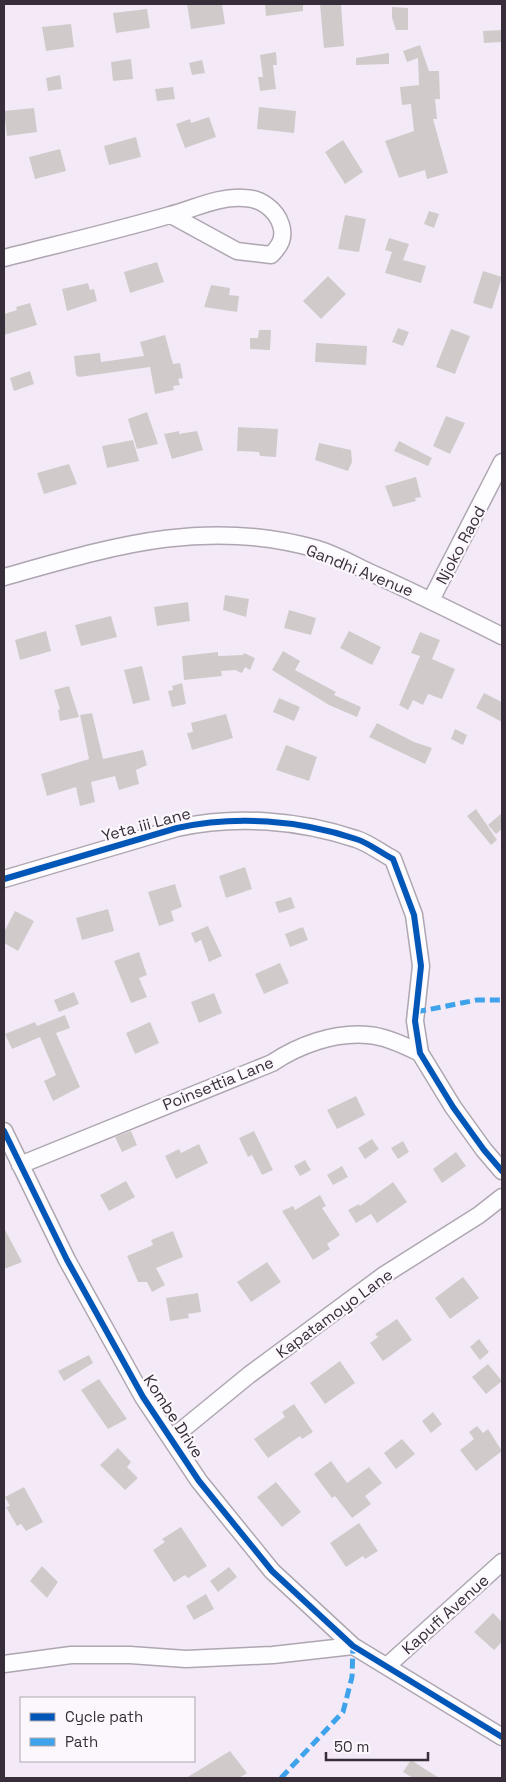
<svg xmlns="http://www.w3.org/2000/svg" width="506" height="1782" font-family="'Space Grotesk',sans-serif">
  <style>
    .building { fill: #d0cbca }
    .lines { fill: none; stroke-linecap: round; stroke-linejoin: round }
    .minor-casing { stroke: #aea6b1; stroke-width: 19 }
    .minor { stroke: #fdfcfe; stroke-width: 16 }
    .quiet { stroke: #3fa3ec; stroke-width: 5; stroke-dasharray: 10 5; stroke-linecap: butt }
    .cycleway-casing { stroke: #fcf7fd; stroke-width: 9 }
    .cycleway { stroke: #0057b8; stroke-width: 6 }
    .labels { text-anchor: middle; stroke-width: 4.5; stroke-linejoin: round; paint-order: stroke }
    .street-label { font-size: 16px; fill: #372e39; stroke: #fcf7fd }
  </style>
  <rect width="100%" height="100%" fill="#f4eaf7"/>
  <path class="building" d="M187,4H222L225,24L191,29Z
    M265,4H303V11L266,16Z
    M320,4H341L344,46L324,48Z
    M392,7L408,8V30H396L392,18Z
    M147,9L150,28L116,33L113,13Z
    M71,24L74,47L46,51L42,27Z
    M502,30V42L484,43L483,31Z
    M420,45L429,71H439L440,99H435L437,119H433L448,173L427,179L425,170L399,178L385,141L414,131L411,104L402,105L400,87L419,85L418,58L407,62L403,51Z
    M276,52L277,65H273L276,89L260,91L258,77H263L260,55Z
    M389,53V64L356,65V58Z
    M131,59L133,79L113,81L111,62Z
    M202,60L205,73L192,75L189,63Z
    M60,75L62,89L48,91L46,78Z
    M173,87L175,99L157,101L155,89Z
    M259,107L296,111L294,133L257,129Z
    M34,108L37,132L7,136L4,111Z
    M209,117L216,137L185,148L176,124L190,119L191,123Z
    M136,137L141,157L109,165L104,146Z
    M343,140L363,172L345,184L325,152Z
    M60,149L66,171L35,179L29,157Z
    M429,211L439,214L434,228L424,224Z
    M345,215L366,219L359,252L338,249Z
    M389,238L409,244L403,260L426,266L421,283L385,273L392,252L385,250Z
    M157,262L164,282L130,293L124,272Z
    M483,271L502,277L492,309L473,303Z
    M328,276L346,294L321,319L303,301Z
    M88,283L90,290L94,289L97,301L67,311L62,289Z
    M211,285L230,288L229,295L239,296L237,312L204,307Z
    M30,303L37,325L4,335V314L17,310L16,307Z
    M398,328L409,332L403,346L392,342Z
    M451,329L470,336L455,374L436,367Z
    M259,330H271L270,350L250,349V338H258Z
    M165,335L173,364L180,363L183,378L178,379L180,385L173,386L174,390L155,394L150,367L79,377L76,375L74,356L100,353L101,362L144,356L140,342Z
    M316,343L367,346L366,365L315,362Z
    M30,371L34,384L14,391L10,378Z
    M147,412L158,444L137,449L128,419Z
    M446,416L465,423L450,454L433,446Z
    M238,427L278,429L276,457L260,456L259,452L237,451Z
    M179,431V434L197,431L203,450L172,459L164,434Z
    M133,440L139,461L107,468L102,446Z
    M399,441L432,458L428,466L394,451Z
    M319,443L351,450L352,462L348,471L315,460Z
    M69,464L77,484L44,494L37,473Z
    M416,477L421,497L415,498L416,501L393,507L385,486Z
    M225,595L249,599L246,617L223,610Z
    M188,602L190,621L157,626L154,607Z
    M289,610L316,618L311,635L284,628Z
    M111,616L117,637L81,646L75,625Z
    M46,631L51,651L20,660L15,640Z
    M349,631L381,647L372,665L340,648Z
    M420,632L440,640L432,659L455,669L442,699L428,694L423,705L413,700L408,710L399,705L420,656L411,653Z
    M283,651L300,661L295,670L336,692L334,695L361,707L357,717L329,705L272,670Z
    M218,652V656L243,655L244,653L255,658L250,670L245,667L242,673L235,670L221,671L222,676L184,680L182,656Z
    M142,666L150,700L133,704L124,670Z
    M182,683L186,704L172,707L168,691L173,690L172,686Z
    M69,686L79,717L60,721L58,710L60,709L54,690Z
    M484,693L502,702V722L476,708Z
    M279,698L300,707L294,721L273,712Z
    M92,713L103,759L143,750L147,765L136,770L139,784L119,790L115,776L91,782L95,802L80,806L76,787L47,796L41,774L89,759L80,715Z
    M226,714L233,738L192,750L187,733L193,732L191,723Z
    M377,723L414,742L432,748L425,764L369,737Z
    M455,729L467,735L463,745L451,739Z
    M286,745L317,757L309,781L276,770Z
    M476,809L497,840L491,845L467,816Z
    M502,813V829L496,834L488,825Z
    M245,867L252,889L226,898L219,876Z
    M175,884L182,907L171,911L174,921L159,926L148,892Z
    M291,897L295,908L279,913L275,902Z
    M108,909L114,931L82,940L76,918Z
    M15,911L34,921L18,951L4,943V932Z
    M208,926L222,956L209,962L201,940L195,943L191,933Z
    M303,927L308,940L290,947L285,934Z
    M139,952L147,975L139,978L147,997L131,1003L114,961Z
    M280,963L289,983L264,994L255,974Z
    M74,992L79,1004L59,1012L54,1000Z
    M214,993L222,1013L199,1023L191,1002Z
    M65,1015L70,1028L56,1033L80,1087L53,1101L44,1081L56,1075L40,1037L12,1049L5,1034L35,1022L37,1026Z
    M150,1022L159,1043L135,1054L126,1033Z
    M356,1096L365,1115L337,1129L327,1110Z
    M131,1131L137,1145L122,1152L115,1137Z
    M254,1131L273,1170L262,1175L252,1155L248,1157L239,1138Z
    M372,1139L379,1149L365,1159L358,1148Z
    M403,1141L409,1152L398,1159L391,1148Z
    M199,1144L208,1163L176,1179L165,1156L179,1149L181,1153Z
    M456,1152L466,1166L442,1183L433,1169Z
    M305,1160L311,1170L300,1176L294,1166Z
    M342,1166L348,1177L333,1185L327,1175Z
    M126,1181L135,1197L109,1211L100,1195Z
    M393,1182L407,1202L377,1223L371,1214L356,1223L348,1210L359,1204L360,1206Z
    M320,1195L326,1206L322,1208L340,1235L327,1244L330,1249L313,1260L282,1211L293,1206L295,1210Z
    M4,1228L22,1262L4,1269Z
    M173,1231L183,1257L156,1268L165,1285L152,1292L147,1282H138L127,1256L153,1245L151,1240Z
    M267,1262L281,1282L251,1302L237,1282Z
    M463,1277L479,1298L450,1319L435,1298Z
    M198,1293L201,1312L188,1314L189,1318L170,1321L166,1298Z
    M397,1319L412,1340L383,1361L370,1343L378,1337L375,1334Z
    M479,1339L489,1352L480,1360L470,1347Z
    M89,1355L93,1363L64,1381L58,1371Z
    M340,1361L355,1383L325,1404L310,1383Z
    M488,1364L502,1381L486,1394L472,1377Z
    M99,1379L127,1419L108,1429L81,1390Z
    M294,1404L313,1432L302,1439L300,1436L268,1458L254,1439L285,1417L282,1412Z
    M433,1412L442,1424L431,1433L422,1421Z
    M477,1426L483,1433L488,1429L502,1451L476,1471L460,1450L474,1439L469,1432Z
    M402,1439L415,1454L396,1469L384,1453Z
    M118,1448L131,1462L127,1467L138,1478L125,1490L100,1465Z
    M331,1461L347,1483L369,1467L382,1483L365,1496L371,1504L352,1518L335,1496L332,1498L314,1474Z
    M276,1482L301,1512L282,1527L257,1497Z
    M24,1487L43,1522L26,1531L21,1524L17,1526L6,1507L10,1506L5,1497Z
    M359,1523L378,1551L365,1559L363,1556L346,1567L330,1543Z
    M181,1527L207,1566L188,1578L185,1575L174,1582L153,1550L165,1542L162,1539Z
    M42,1566L58,1582L47,1598L30,1581Z
    M229,1567L237,1577L218,1592L210,1581Z
    M206,1594L214,1609L194,1620L186,1606Z
    M493,1613L502,1622V1642L494,1650L474,1632Z
    M230,1751L247,1773L239,1778H186Z
    M411,1760L439,1778H413L403,1772Z"/>
  <g class="lines">
    <defs>
      <path id="minor" d="M4,258C59,244 115,231 170,215C194,209 218,196 244,198C260,198 276,209 281,225C285,238 280,246 271,255L237,251L171,215
        M4,577C111,547 205,517 317,549C334,554 352,564 369,572C414,592 458,614 502,636
        M431,600L502,462
        M4,879L177,828C236,815 299,820 356,839C369,843 381,853 393,859L414,915L421,966L415,1021L420,1053L453,1107L484,1150L502,1171
        M4,1131L67,1260L143,1397L199,1481L272,1571L353,1646L502,1737
        M20,1165L272,1063C299,1045 334,1032 368,1035C385,1036 406,1046 420,1053
        M172,1438L249,1375L384,1275L479,1215L502,1197
        M4,1664L71,1655H130L186,1659L273,1655L353,1646
        M387,1666L502,1562"/>
    </defs>
    <use href="#minor" class="minor-casing"/>
    <use href="#minor" class="minor"/>
    <path class="quiet" d="M416,1012L477,1000H502
      M281,1778L343,1712L352,1677L353,1646"/>
    <defs>
      <path id="cycleway" d="M4,879L177,828C236,815 299,820 356,839C369,843 381,853 393,859L414,915L421,966L415,1021L420,1053L453,1107L484,1150L502,1171
        M4,1131L67,1260L143,1397L199,1481L272,1571L353,1646L502,1737"/>
    </defs>
    <use href="#cycleway" class="cycleway-casing"/>
    <use href="#cycleway" class="cycleway"/>
  </g>
  <g class="labels">
    <g class="street-label">
      <text transform="translate(460 545) rotate(-62)" y="6">Njoko Raod</text>
      <text transform="translate(360 570) rotate(22)" y="6">Gandhi Avenue</text>
      <text transform="translate(146 824) rotate(-15)" y="6">Yeta iii Lane</text>
      <text transform="translate(218 1083) rotate(-22)" y="6">Poinsettia Lane</text>
      <text transform="translate(334 1313) rotate(-36)" y="6">Kapatamoyo Lane</text>
      <text transform="translate(174 1416) rotate(57)" y="6">Kombe Drive</text>
      <text transform="translate(445 1614) rotate(-42)" y="6">Kapufi Avenue</text>
    </g>
  </g>
  <rect width="506" height="1782" fill="none" stroke="#372e39" stroke-width="10"/>
  <rect x="20" y="1697" width="175" height="65" fill="#fcf7fd" stroke="#ada7af"/>
  <rect x="30" y="1713" width="25" height="8" fill="#0057b8" stroke="#ada7af"/>
  <text x="65" y="1722" font-size="15" fill="#372e39">Cycle path</text>
  <rect x="30" y="1738" width="25" height="8" fill="#3fa3ec" stroke="#ada7af"/>
  <text x="65" y="1747" font-size="15" fill="#372e39">Path</text>
  <path d="M326 1752v8h102v-8" fill="none" stroke="#372e39" stroke-width="2.5"/>
  <text x="334" y="1752" font-size="15" fill="#372e39" stroke="#fcf7fd" stroke-width="4" paint-order="stroke">50 m</text>
</svg>
